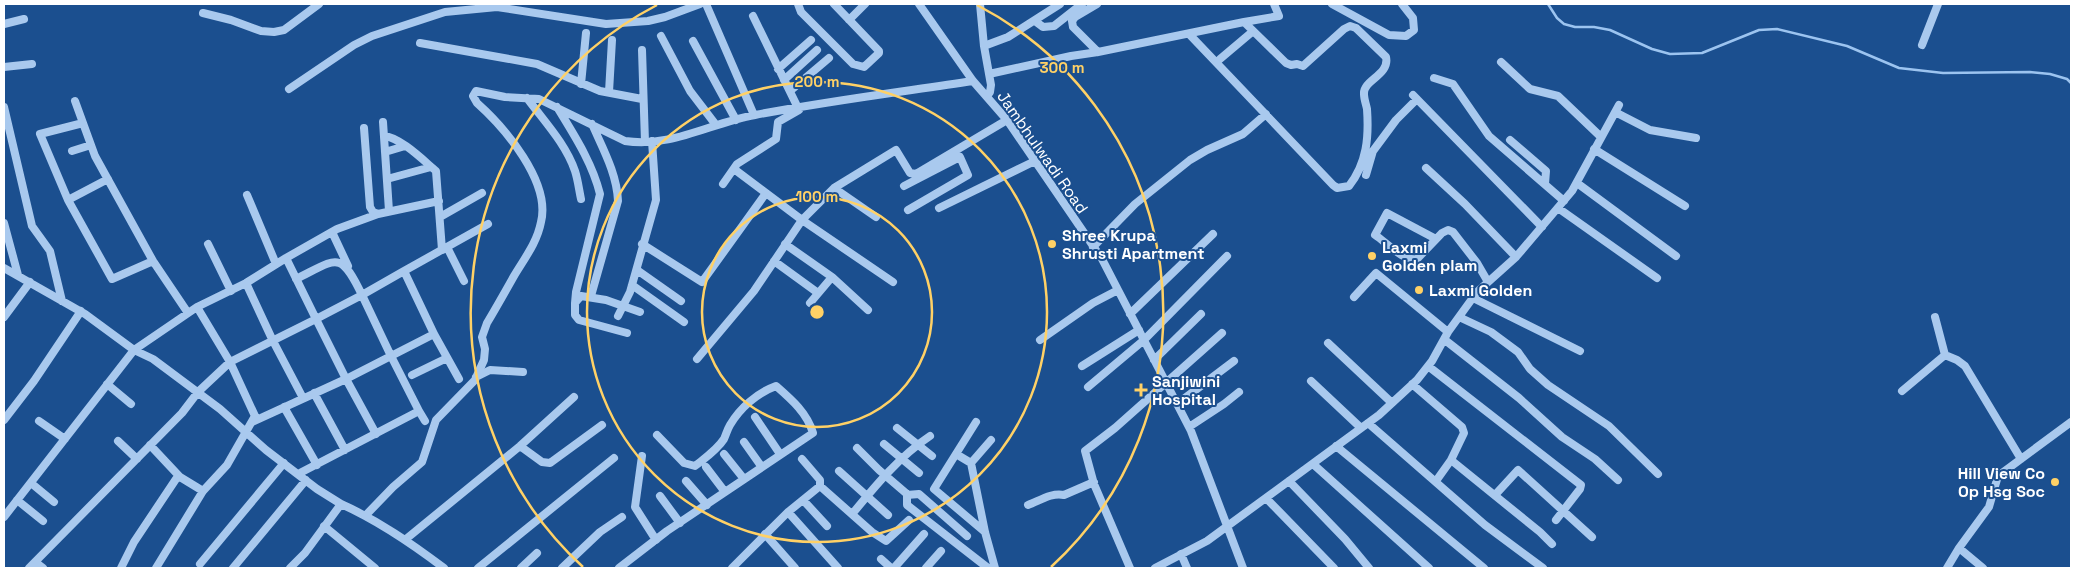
<svg xmlns="http://www.w3.org/2000/svg" width="2075" height="572" font-family="'Space Grotesk',sans-serif">
  <style>
    .lines { fill: none; stroke-linecap: round; stroke-linejoin: round }
    .stream { stroke: #9cc4f0; stroke-width: 2.5 }
    .minor { stroke: #a9c9ee; stroke-width: 8 }
    .ring { fill: none; stroke: #ffd166; stroke-width: 2.5 }
    .poi-dot { fill: #ffd166; stroke: #1b4f8f; stroke-width: 2 }
    .labels { text-anchor: middle; stroke-width: 4; stroke-linejoin: round; paint-order: stroke }
    .street-label { font-size: 16px; fill: #fff; stroke: #1b4f8f }
    .poi-label { font-size: 16px; font-weight: bold; fill: #fff; stroke: #1b4f8f; text-anchor: start }
    .centre { fill: #ffd166; stroke: #1b4f8f; stroke-width: 2.5 }
    .ring-label { font-size: 15px; text-anchor: middle; font-weight: bold; fill: #ffd166; stroke: #1b4f8f; stroke-width: 4; stroke-linejoin: round; paint-order: stroke }
  </style>
  <rect width="100%" height="100%" fill="#1b4f8f"/>
  <g class="lines">
    <path class="stream" d="M1548,4L1557,18L1564,24L1575,27H1594L1610,30L1652,49L1670,54L1702,53L1759,30L1777,29L1847,46L1899,68L1943,73L2030,72L2050,74L2067,79L2071,83"/>
    <path class="minor" d="M706,4L754,115
      M798,4L801,12L853,64L864,67L879,53V51L834,4
      M919,4L973,81L1007,120L1102,259L1191,431L1243,568
      M980,4L984,46L991,85L990,92L987,96
      M1097,4L1075,17L1072,21L1073,27L1098,52
      M1332,4L1389,35L1406,36L1414,30L1413,18L1402,4
      M203,13L231,20L261,31L274,32L284,30L319,4
      M753,16L798,108
      M849,20L865,4
      M1035,21L1043,27L1054,26L1082,4
      M1244,22L1279,16L1274,4
      M4,24L24,19
      M661,36L690,91L716,125
      M693,41L736,120
      M420,43L537,64L600,91L642,99
      M1922,45L1938,4
      M984,46L1008,37L1060,4
      M642,50L645,142
      M1220,59L1252,32
      M1501,62L1530,89L1558,96L1601,137
      M4,67L32,64
      M778,69L811,40
      M989,74L1071,56L1098,52L1244,22L1286,63L1291,65L1297,64L1303,66L1344,29L1350,26L1356,28L1386,57C1390,75 1363,80 1364,94C1364,99 1366,104 1367,109C1369,137 1367,163 1349,186L1337,188L1333,185L1189,34
      M1434,78L1453,84L1489,136L1564,201
      M784,80L817,50
      M581,84L586,33
      M289,89L354,45L372,36L445,12L497,7L606,24L648,21L665,17L700,4
      M790,91L829,58
      M609,92L612,40
      M1413,95L1542,227
      M527,98C544,121 566,144 575,171C578,180 579,190 581,199
      M75,101L95,156L153,261L188,313
      M4,107L32,226L50,251L62,301
      M557,107C574,135 592,162 600,194L576,292L575,303
      M1615,112L1650,130L1696,138
      M383,122L389,211
      M83,123L40,134L68,200L112,279L153,261
      M364,128L370,207L373,212L378,214L439,201
      M384,136C400,137 424,161 436,171L442,250
      M1510,140L1546,171L1545,184
      M1594,149L1685,206
      M72,151L91,145
      M385,152L405,146
      M1426,168L1465,204L1516,257
      M734,169L802,220L893,282
      M1366,175L1373,151L1396,120L1417,99
      M387,179L431,167
      M1577,183L1676,256
      M723,184L737,164L776,139L778,122L799,110
      M904,186L960,157L968,175L908,210
      M834,188L876,217
      M247,195L276,264
      M68,200L108,179
      M939,208L1035,161
      M1558,208L1657,278
      M440,217L482,193
      M4,223L18,275
      M332,232L348,266
      M1436,239L1387,213L1375,235C1386,242 1404,262 1417,259L1442,233L1448,230L1453,232L1477,263L1488,282
      M208,244L231,291
      M642,244L702,282L766,193
      M785,244L832,277
      M447,247L464,281
      M1093,247L1135,204L1190,160L1207,150L1243,134L1266,114
      M286,258L337,229L378,214
      M774,261L818,293
      M4,268L85,314L134,350L153,359L220,409L266,450L317,489L341,504
      M637,270L681,301
      M404,271L488,224
      M296,279C337,259 340,249 362,295L404,271L434,334L391,356L419,411L298,474
      M246,283L273,341L303,398
      M632,285L684,322
      M362,295L391,356L346,379L316,319Z
      M591,296L618,201C617,174 603,149 592,124
      M1354,297L1376,273L1448,332
      M1473,298L1580,351
      M810,303L832,277L868,310
      M1130,314L1213,234
      M618,316L630,292L656,200L652,141
      M4,317L30,282
      M1459,317L1491,332L1518,352L1530,369L1548,385L1609,426L1658,474
      M1935,317L1945,355
      M627,333L579,320L575,315V303L581,296L606,300L640,312
      M434,334L459,379
      M1040,340L1093,303L1118,290
      M1445,340L1519,398L1562,437L1595,459L1618,480
      M1328,343L1392,403
      M1945,355L1957,360L1965,366L2021,459
      M697,359L754,291L802,220L834,188L896,150L910,173L916,174L1007,120
      M1154,360L1201,314
      M1082,366L1139,330
      M1428,366L1581,485L1580,489L1556,520
      M412,375L447,358
      M476,377L490,370L523,372
      M1311,381L1361,428
      M107,384L131,404
      M1412,384L1462,427L1464,433L1451,460
      M1088,387L1144,340L1227,256
      M1902,391L1945,355
      M314,393L345,450
      M1177,404L1234,361
      M284,407L317,465
      M419,411L425,421
      M755,417L780,454
      M4,420L34,381L81,311
      M39,421L65,439
      M252,422L346,379L376,434
      M976,422L934,489L985,532
      M1368,423L1485,525L1543,568
      M1189,427L1224,404L1239,392
      M897,428L932,456
      M118,441L137,459
      M744,442L761,466
      M884,444L919,473
      M150,445L180,477
      M520,446L542,462L550,463L602,425
      M1336,446L1484,568
      M857,448L879,470L907,494V505L988,568
      M724,454L744,479
      M956,454L971,463L985,532L995,568
      M642,456L635,507L656,540
      M802,459L820,480V486
      M971,463L991,440
      M1313,464L1429,568
      M706,467L725,492
      M839,471L888,515
      M686,481L707,505
      M1289,481L1345,539L1369,568
      M1436,481L1451,460L1540,532L1552,544
      M31,483L54,502
      M907,495L919,494L967,536
      M1495,495L1518,470L1592,537
      M660,496L680,523
      M1266,498L1334,568
      M17,500L43,521
      M803,500L827,526
      M1028,505C1039,501 1052,492 1064,495L1094,482
      M788,512L838,568
      M853,513C876,485 900,456 930,436
      M366,515L393,487L422,462L436,420L475,380L484,360L485,349L482,337L487,323C496,308 505,292 514,276C524,259 537,243 541,222C551,182 505,128 477,103L473,96L476,91L505,97L539,99L625,141C672,148 710,123 755,115C827,101 900,92 973,81
      M4,517L134,350L197,307L230,362L255,416L227,465L203,491L156,568
      M324,526L375,568
      M765,534L795,568
      M406,539L520,446L574,397
      M1959,548L1983,568
      M1181,554L1187,568
      M881,559L891,568
      M35,562L43,568
      M200,564L284,463
      M29,568L182,413L198,392L230,362L316,319L286,258L246,283L197,307
      M121,568L134,542L176,479L180,477L203,491
      M233,568L306,480
      M290,568L305,553L341,504C379,521 411,543 444,568
      M478,568L614,458
      M521,568L537,553
      M562,568L600,532L622,517
      M619,568L667,531L813,433C807,413 792,400 776,386C757,393 740,408 730,425C727,430 726,435 724,439C717,450 705,458 695,466L684,463L657,435
      M732,568L788,512L820,486L872,532L886,541L909,520
      M894,568L924,534
      M926,568L941,551
      M1130,568L1094,484L1085,451L1115,428L1222,333
      M1155,568L1207,541L1379,415L1417,380L1432,361L1448,332L1477,292L1516,257L1572,191L1619,105
      M1947,568L1959,548L1989,507L1998,476L2071,422"/>
  </g>
  <g class="ring">
    <circle cx="817" cy="312" r="115"/>
    <circle cx="817" cy="312" r="230"/>
    <path d="M583 567A346 346 0 0 1 657 5M977 5A346 346 0 0 1 1051 567"/>
  </g>
  <g class="poi-dot">
    <circle cx="1052" cy="244" r="5"/>
    <circle cx="1372" cy="256" r="5"/>
    <circle cx="1419" cy="290" r="5"/>
    <path d="M1138.5 382.5h5v5h5v5h-5v5h-5v-5h-5v-5h5z"/>
    <circle cx="2055" cy="482" r="5"/>
  </g>
  <g class="labels">
    <g class="street-label">
      <text transform="translate(1043 152) rotate(55)" y="6">Jambhulwadi Road</text>
    </g>
    <g class="poi-label">
      <text x="1062" y="241">Shree Krupa<tspan x="1062" dy="18">Shrusti Apartment</tspan></text>
      <text x="1382" y="253">Laxmi<tspan x="1382" dy="18">Golden plam</tspan></text>
      <text x="1429" y="296">Laxmi Golden</text>
      <text x="1152" y="387">Sanjiwini<tspan x="1152" dy="18">Hospital</tspan></text>
      <text x="2045" y="479" text-anchor="end">Hill View Co<tspan x="2045" dy="18">Op Hsg Soc</tspan></text>
    </g>
  </g>
  <circle cx="817" cy="312" r="8" class="centre"/>
  <g class="ring-label">
    <text x="1062" y="73">300 m</text>
    <text x="817" y="87">200 m</text>
    <text x="817" y="202">100 m</text>
  </g>
  <rect width="2075" height="572" fill="none" stroke="#ffffff" stroke-width="10"/>
</svg>
